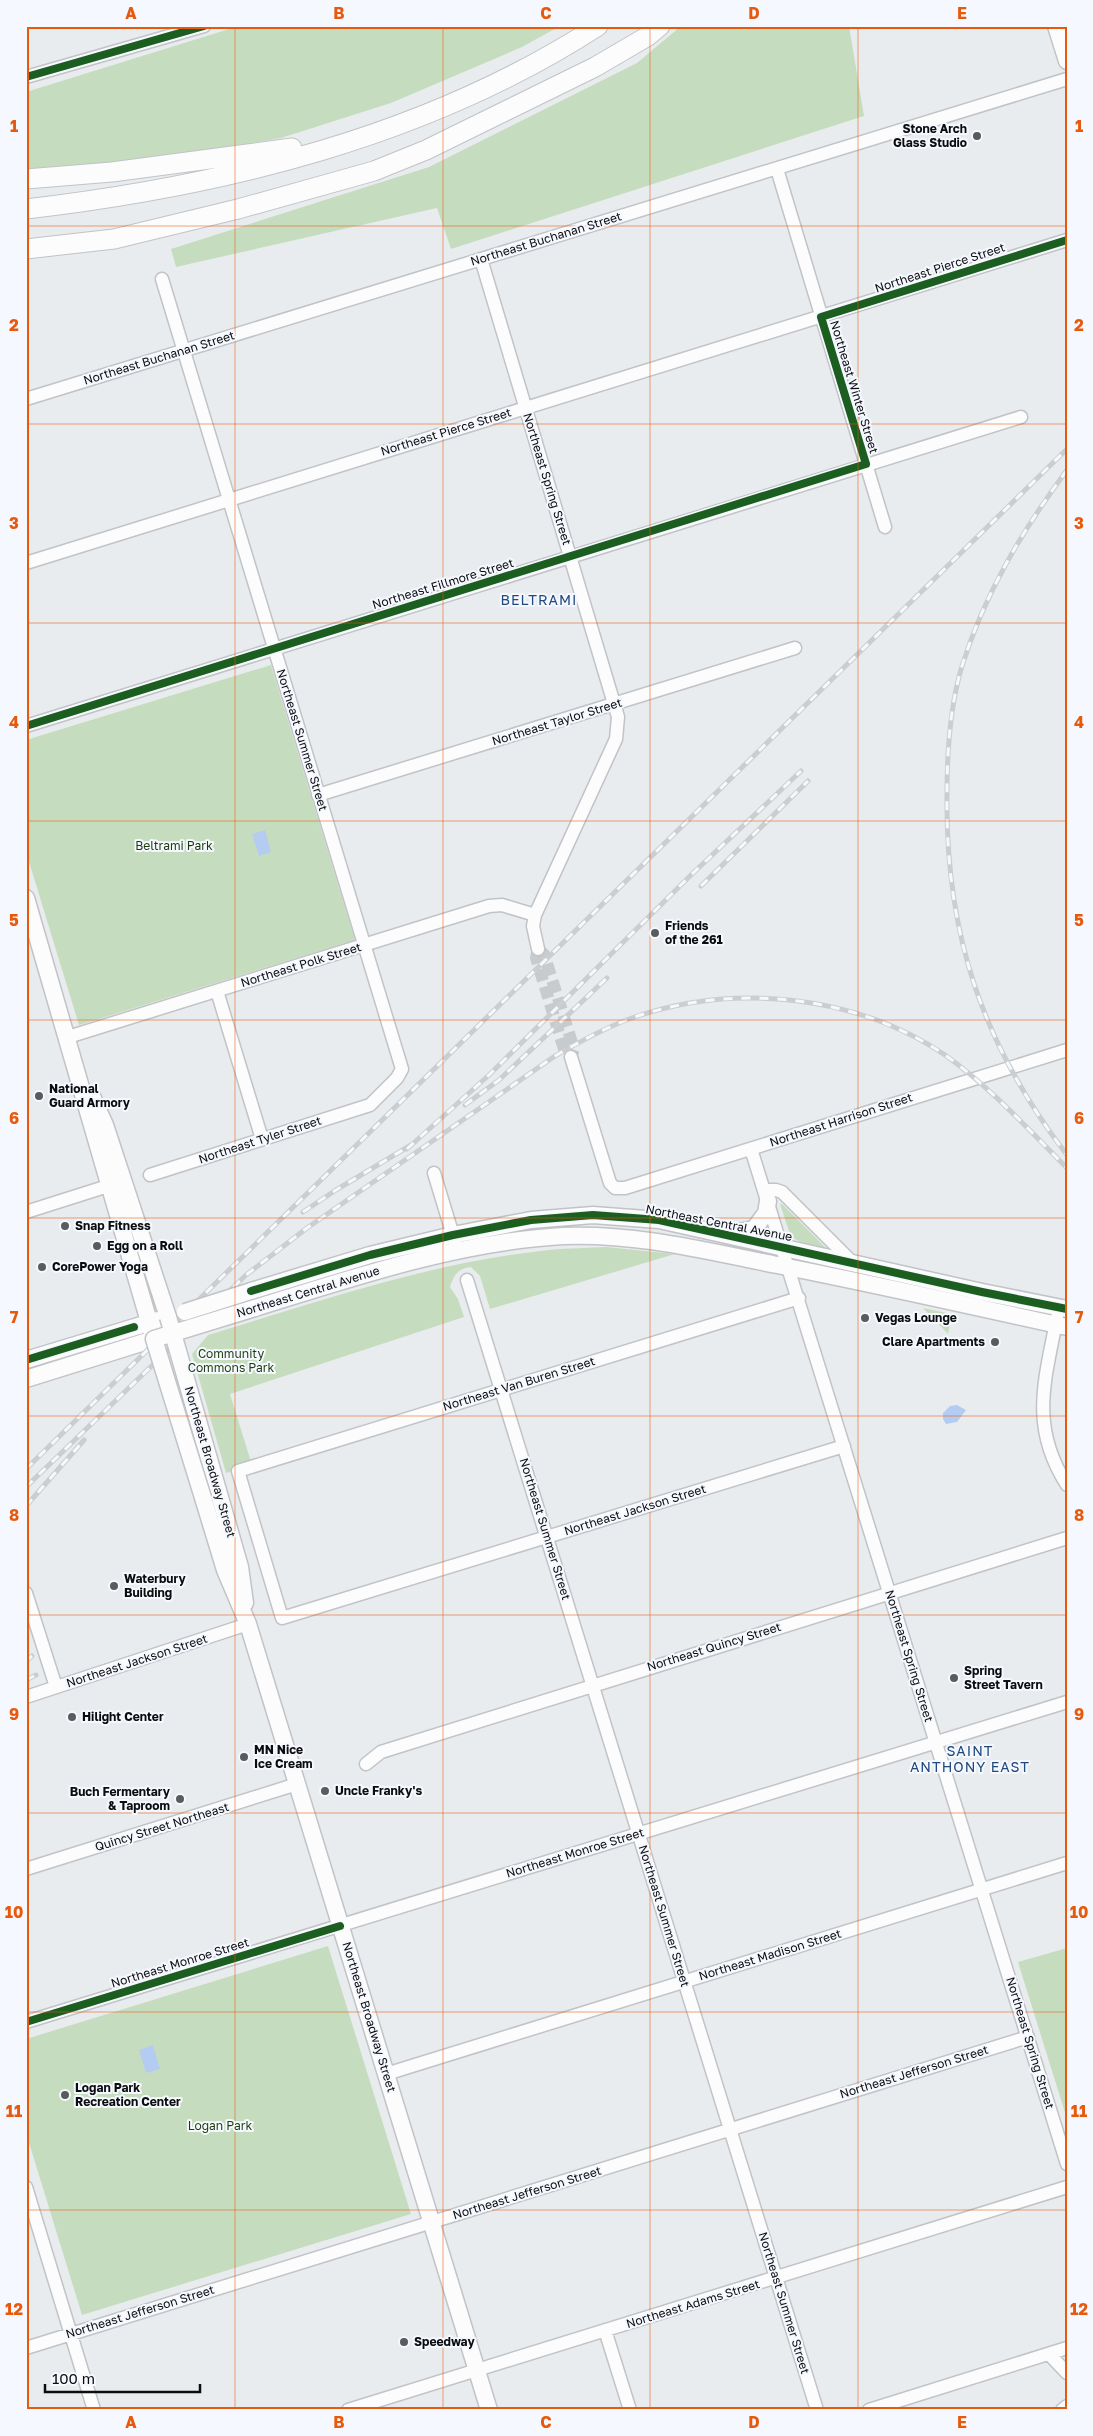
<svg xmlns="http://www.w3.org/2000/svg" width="1093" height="2436" font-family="'Golos Text',sans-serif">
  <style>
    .green { fill: #c5ddbe }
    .water { fill: #b4ccf2 }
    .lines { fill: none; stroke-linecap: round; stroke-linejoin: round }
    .minor-tunnel { stroke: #c8cbcd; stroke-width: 12; stroke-dasharray: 12 6; stroke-linecap: butt }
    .minor-casing { stroke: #c1c3c6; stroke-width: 15 }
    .major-casing { stroke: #c1c3c6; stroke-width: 19 }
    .highway-casing { stroke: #c1c3c6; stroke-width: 21 }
    .minor { stroke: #fcfcfd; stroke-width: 12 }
    .major { stroke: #fcfcfd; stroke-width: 16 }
    .highway { stroke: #fcfcfd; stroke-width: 19 }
    .rail-casing { stroke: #cccdce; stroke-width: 5 }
    .rail { stroke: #f5f8fe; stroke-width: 3; stroke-dasharray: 9; stroke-linecap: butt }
    .major-bridge-casing { stroke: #c1c3c6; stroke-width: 19; stroke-linecap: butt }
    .major-bridge { stroke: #fcfcfd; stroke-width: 16 }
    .cycleway-casing { stroke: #f5f8fe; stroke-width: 11 }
    .cycleway { stroke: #1b5e20; stroke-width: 8 }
    .grid { fill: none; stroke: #e8590c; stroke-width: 1; stroke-opacity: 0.55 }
    .poi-dot { fill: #595b5d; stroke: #f5f8fe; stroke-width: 2 }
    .labels { text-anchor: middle; stroke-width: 4; stroke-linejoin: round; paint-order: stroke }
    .poi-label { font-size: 12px; font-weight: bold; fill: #0c0d0f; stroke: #f5f8fe; text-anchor: start }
    .street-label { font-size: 12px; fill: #0c0d0f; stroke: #f5f8fe }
    .park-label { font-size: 12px; fill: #1d3c0e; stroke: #f5f8fe }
    .neighbourhood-label { font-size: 14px; letter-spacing: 1px; fill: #20497d; stroke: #f5f8fe }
    .neatline { fill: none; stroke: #e8590c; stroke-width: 2 }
    .grid-label { font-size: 16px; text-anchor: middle; font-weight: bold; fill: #e8590c }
  </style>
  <rect width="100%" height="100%" fill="#e9ecef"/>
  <path class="green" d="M239,26H560L522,47L391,103L281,138L159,159L26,171V92Z
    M681,26H849L864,116L451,249L437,208L176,267L171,249L429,167L637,63Z
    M271,665L355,940L79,1025L26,852V740Z
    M780,1204H782L826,1248C787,1240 793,1242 780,1204Z
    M606,1247L675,1254L490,1309L480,1276L471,1267C457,1269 455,1274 450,1287L458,1299L464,1317L230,1394L252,1465L226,1473L192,1354L208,1335C320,1301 432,1262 549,1250C568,1248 588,1248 606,1247Z
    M923,1308L952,1314L948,1334Z
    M328,1946L411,2214L82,2315L26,2133V2039Z
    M1067,1948V2119L1018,1962Z"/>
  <path class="water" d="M265,830L271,852L259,856L252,834Z
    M957,1405L966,1410L957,1422L946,1424L943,1419V1413L950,1406Z
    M153,2045L160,2069L146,2073L139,2050Z"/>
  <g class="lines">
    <path class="minor-tunnel" d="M538,949L544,954L574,1049L571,1057L564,1049L536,958Z"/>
    <defs>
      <path id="minor" d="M26,77L204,26
        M777,169L885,527
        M481,259L618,717L616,739L535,915L533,926L538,949
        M26,399L1067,79
        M26,563L1067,240
        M26,726L1021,417
        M318,795L795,648
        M217,991L262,1139
        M68,1037L489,906L502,905L535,915
        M571,1057L610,1183L615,1188H625L1067,1050
        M751,1149L1067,2164
        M434,1173L455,1242
        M150,1175L370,1105L397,1078L402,1069L162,279
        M765,1190H776L782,1192L854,1264
        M26,1212L108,1186
        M467,1280L817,2410
        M799,1298L238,1471L282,1618L844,1446
        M1057,1317C1045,1380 1029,1426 1067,1485
        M26,1593L56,1687
        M26,1697L248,1624
        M366,1764L381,1752L1067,1538
        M26,1869L297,1784
        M26,2022L1067,1702
        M386,2074L1067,1863
        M26,2187L94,2410
        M605,2330L630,2410
        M26,2348L1028,2037
        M1049,2354L1067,2373
        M348,2410L1067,2187
        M869,2410L1067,2348
        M1062,2410L1067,2406"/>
      <path id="major" d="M1056,26L1067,61
        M26,898L154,1339L26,1379
        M91,1094L105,1125L168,1317
        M732,1233L754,1229L766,1213L768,1201
        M251,1291L370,1255L453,1235L531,1220L593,1215L659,1220L982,1292L1067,1309
        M255,1308C355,1277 458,1242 563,1236C637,1233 706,1251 777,1265C874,1284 970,1306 1067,1327
        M178,1351L240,1567L245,1603
        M26,1360L158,1320
        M204,1501L225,1570L248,1624L489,2410"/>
      <path id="highway" d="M26,179L112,172L292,148
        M26,209C225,186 428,136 598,26
        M26,249L114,239L238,209L374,171L426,150L595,67L648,36L660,26"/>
    </defs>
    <use href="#minor" class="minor-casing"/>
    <use href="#major" class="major-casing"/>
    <use href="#highway" class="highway-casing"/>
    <use href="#minor" class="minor"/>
    <use href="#major" class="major"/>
    <use href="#highway" class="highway"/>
    <defs>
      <path id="rail" d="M1067,470C1022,531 985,593 962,666C950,706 947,751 947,793C945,933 982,1044 1067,1155
        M701,886L808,781
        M465,1105L499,1080L607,978
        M407,1149L489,1075L691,875L801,771
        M303,1212L336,1190L411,1145
        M26,1469L1067,449
        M26,1487L246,1275L307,1228L555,1056C579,1042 603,1029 629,1019C731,982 855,994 945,1055C990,1087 1028,1129 1067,1168
        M26,1506L84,1440
        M26,1661L32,1656
        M26,1680L36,1675"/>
    </defs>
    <use href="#rail" class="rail-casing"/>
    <use href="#rail" class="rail"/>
    <defs>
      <path id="major-bridge" d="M185,1312L251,1291
        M168,1317L178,1351
        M204,1501L154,1339L255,1308"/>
    </defs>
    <use href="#major-bridge" class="major-bridge-casing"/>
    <use href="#major-bridge" class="major-bridge"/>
    <defs>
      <path id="cycleway" d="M26,77L204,26
        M26,726L866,464L821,317L1067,240
        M251,1291L370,1255L453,1235L531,1220L593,1215L659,1220L982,1292L1067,1309
        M26,1360L134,1327
        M26,2022L340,1926"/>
    </defs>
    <use href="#cycleway" class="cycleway-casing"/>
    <use href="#cycleway" class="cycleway"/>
  </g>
  <path class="grid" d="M235,26V2410M443,26V2410M650,26V2410M858,26V2410M26,226H1067M26,424H1067M26,623H1067M26,821H1067M26,1020H1067M26,1218H1067M26,1416H1067M26,1615H1067M26,1813H1067M26,2012H1067M26,2210H1067"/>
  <g class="poi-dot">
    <circle cx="977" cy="136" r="5"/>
    <circle cx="655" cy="933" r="5"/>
    <circle cx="39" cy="1096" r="5"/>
    <circle cx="65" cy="1226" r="5"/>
    <circle cx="97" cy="1246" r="5"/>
    <circle cx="42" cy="1267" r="5"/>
    <circle cx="865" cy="1318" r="5"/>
    <circle cx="995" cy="1342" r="5"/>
    <circle cx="114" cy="1586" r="5"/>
    <circle cx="954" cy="1678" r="5"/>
    <circle cx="72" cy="1717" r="5"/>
    <circle cx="244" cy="1757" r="5"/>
    <circle cx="325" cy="1791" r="5"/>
    <circle cx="180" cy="1799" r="5"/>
    <circle cx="65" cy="2095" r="5"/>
    <circle cx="404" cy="2342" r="5"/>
  </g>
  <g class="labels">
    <g class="poi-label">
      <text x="967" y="133" text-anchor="end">Stone Arch<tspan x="967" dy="14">Glass Studio</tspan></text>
      <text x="665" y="930">Friends<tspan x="665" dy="14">of the 261</tspan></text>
      <text x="49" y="1093">National<tspan x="49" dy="14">Guard Armory</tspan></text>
      <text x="75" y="1230">Snap Fitness</text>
      <text x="107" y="1250">Egg on a Roll</text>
      <text x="52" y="1271">CorePower Yoga</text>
      <text x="875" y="1322">Vegas Lounge</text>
      <text x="985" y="1346" text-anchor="end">Clare Apartments</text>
      <text x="124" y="1583">Waterbury<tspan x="124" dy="14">Building</tspan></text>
      <text x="964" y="1675">Spring<tspan x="964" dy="14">Street Tavern</tspan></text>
      <text x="82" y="1721">Hilight Center</text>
      <text x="254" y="1754">MN Nice<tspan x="254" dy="14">Ice Cream</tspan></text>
      <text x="335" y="1795">Uncle Franky's</text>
      <text x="170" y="1796" text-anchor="end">Buch Fermentary<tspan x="170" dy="14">&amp; Taproom</tspan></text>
      <text x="75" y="2092">Logan Park<tspan x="75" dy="14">Recreation Center</tspan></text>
      <text x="414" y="2346">Speedway</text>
    </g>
    <g class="street-label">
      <text transform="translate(546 239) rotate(-17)" y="4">Northeast Buchanan Street</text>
      <text transform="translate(940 268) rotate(-18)" y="4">Northeast Pierce Street</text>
      <text transform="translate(159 358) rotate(-17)" y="4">Northeast Buchanan Street</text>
      <text transform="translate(854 387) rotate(73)" y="4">Northeast Winter Street</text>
      <text transform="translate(446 432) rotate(-17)" y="4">Northeast Pierce Street</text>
      <text transform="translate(547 479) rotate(73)" y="4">Northeast Spring Street</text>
      <text transform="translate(443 584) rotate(-17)" y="4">Northeast Fillmore Street</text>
      <text transform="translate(557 722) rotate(-17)" y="4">Northeast Taylor Street</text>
      <text transform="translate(302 740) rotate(73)" y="4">Northeast Summer Street</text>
      <text transform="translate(301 965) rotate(-17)" y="4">Northeast Polk Street</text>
      <text transform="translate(841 1120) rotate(-18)" y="4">Northeast Harrison Street</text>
      <text transform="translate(260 1140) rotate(-18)" y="4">Northeast Tyler Street</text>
      <text transform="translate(719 1223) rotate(11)" y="4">Northeast Central Avenue</text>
      <text transform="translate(308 1292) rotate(-17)" y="4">Northeast Central Avenue</text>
      <text transform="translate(519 1384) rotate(-17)" y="4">Northeast Van Buren Street</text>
      <text transform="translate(210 1462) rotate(74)" y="4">Northeast Broadway Street</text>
      <text transform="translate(635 1510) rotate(-17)" y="4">Northeast Jackson Street</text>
      <text transform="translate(545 1529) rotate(73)" y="4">Northeast Summer Street</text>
      <text transform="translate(714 1647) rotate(-17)" y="4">Northeast Quincy Street</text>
      <text transform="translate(909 1656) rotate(73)" y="4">Northeast Spring Street</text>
      <text transform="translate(137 1661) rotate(-18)" y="4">Northeast Jackson Street</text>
      <text transform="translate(162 1827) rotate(-17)" y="4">Quincy Street Northeast</text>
      <text transform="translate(575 1853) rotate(-17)" y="4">Northeast Monroe Street</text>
      <text transform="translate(664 1916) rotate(73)" y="4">Northeast Summer Street</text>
      <text transform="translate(770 1955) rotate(-17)" y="4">Northeast Madison Street</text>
      <text transform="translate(180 1963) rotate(-17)" y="4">Northeast Monroe Street</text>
      <text transform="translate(369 2017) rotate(73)" y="4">Northeast Broadway Street</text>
      <text transform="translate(1030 2043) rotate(73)" y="4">Northeast Spring Street</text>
      <text transform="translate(914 2072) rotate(-17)" y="4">Northeast Jefferson Street</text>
      <text transform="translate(527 2193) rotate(-17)" y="4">Northeast Jefferson Street</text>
      <text transform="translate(784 2303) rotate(73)" y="4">Northeast Summer Street</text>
      <text transform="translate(693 2304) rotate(-17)" y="4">Northeast Adams Street</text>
      <text transform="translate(140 2312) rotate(-17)" y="4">Northeast Jefferson Street</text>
    </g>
    <g class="park-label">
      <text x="174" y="850">Beltrami Park</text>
      <text x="231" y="1358">Community<tspan x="231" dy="14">Commons Park</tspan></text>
      <text x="220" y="2130">Logan Park</text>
    </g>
    <g class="neighbourhood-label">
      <text x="539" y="605">BELTRAMI</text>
      <text x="970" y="1756">SAINT<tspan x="970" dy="16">ANTHONY EAST</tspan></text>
    </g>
  </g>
  <rect width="1093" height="2436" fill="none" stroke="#f5f8fe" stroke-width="55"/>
  <path d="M45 2384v8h155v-8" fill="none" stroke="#0c0d0f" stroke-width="2.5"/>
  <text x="52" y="2384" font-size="15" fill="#0c0d0f" stroke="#f5f8fe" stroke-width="4" paint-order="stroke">100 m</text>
  <rect x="28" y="28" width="1038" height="2380" class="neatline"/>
  <g class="grid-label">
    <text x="131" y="19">A</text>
    <text x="339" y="19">B</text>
    <text x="546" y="19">C</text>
    <text x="754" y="19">D</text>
    <text x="962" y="19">E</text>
    <text x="14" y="132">1</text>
    <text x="1079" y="132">1</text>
    <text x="14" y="331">2</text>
    <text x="1079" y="331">2</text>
    <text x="14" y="529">3</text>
    <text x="1079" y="529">3</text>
    <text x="14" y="728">4</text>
    <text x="1079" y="728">4</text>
    <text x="14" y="926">5</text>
    <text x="1079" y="926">5</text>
    <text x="14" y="1124">6</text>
    <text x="1079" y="1124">6</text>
    <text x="14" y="1323">7</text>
    <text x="1079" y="1323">7</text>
    <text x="14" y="1521">8</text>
    <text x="1079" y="1521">8</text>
    <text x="14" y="1720">9</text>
    <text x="1079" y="1720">9</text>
    <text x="14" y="1918">10</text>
    <text x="1079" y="1918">10</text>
    <text x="14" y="2117">11</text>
    <text x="1079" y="2117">11</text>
    <text x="14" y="2315">12</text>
    <text x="1079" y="2315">12</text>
    <text x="131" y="2428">A</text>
    <text x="339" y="2428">B</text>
    <text x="546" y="2428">C</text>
    <text x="754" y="2428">D</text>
    <text x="962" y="2428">E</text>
  </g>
</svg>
